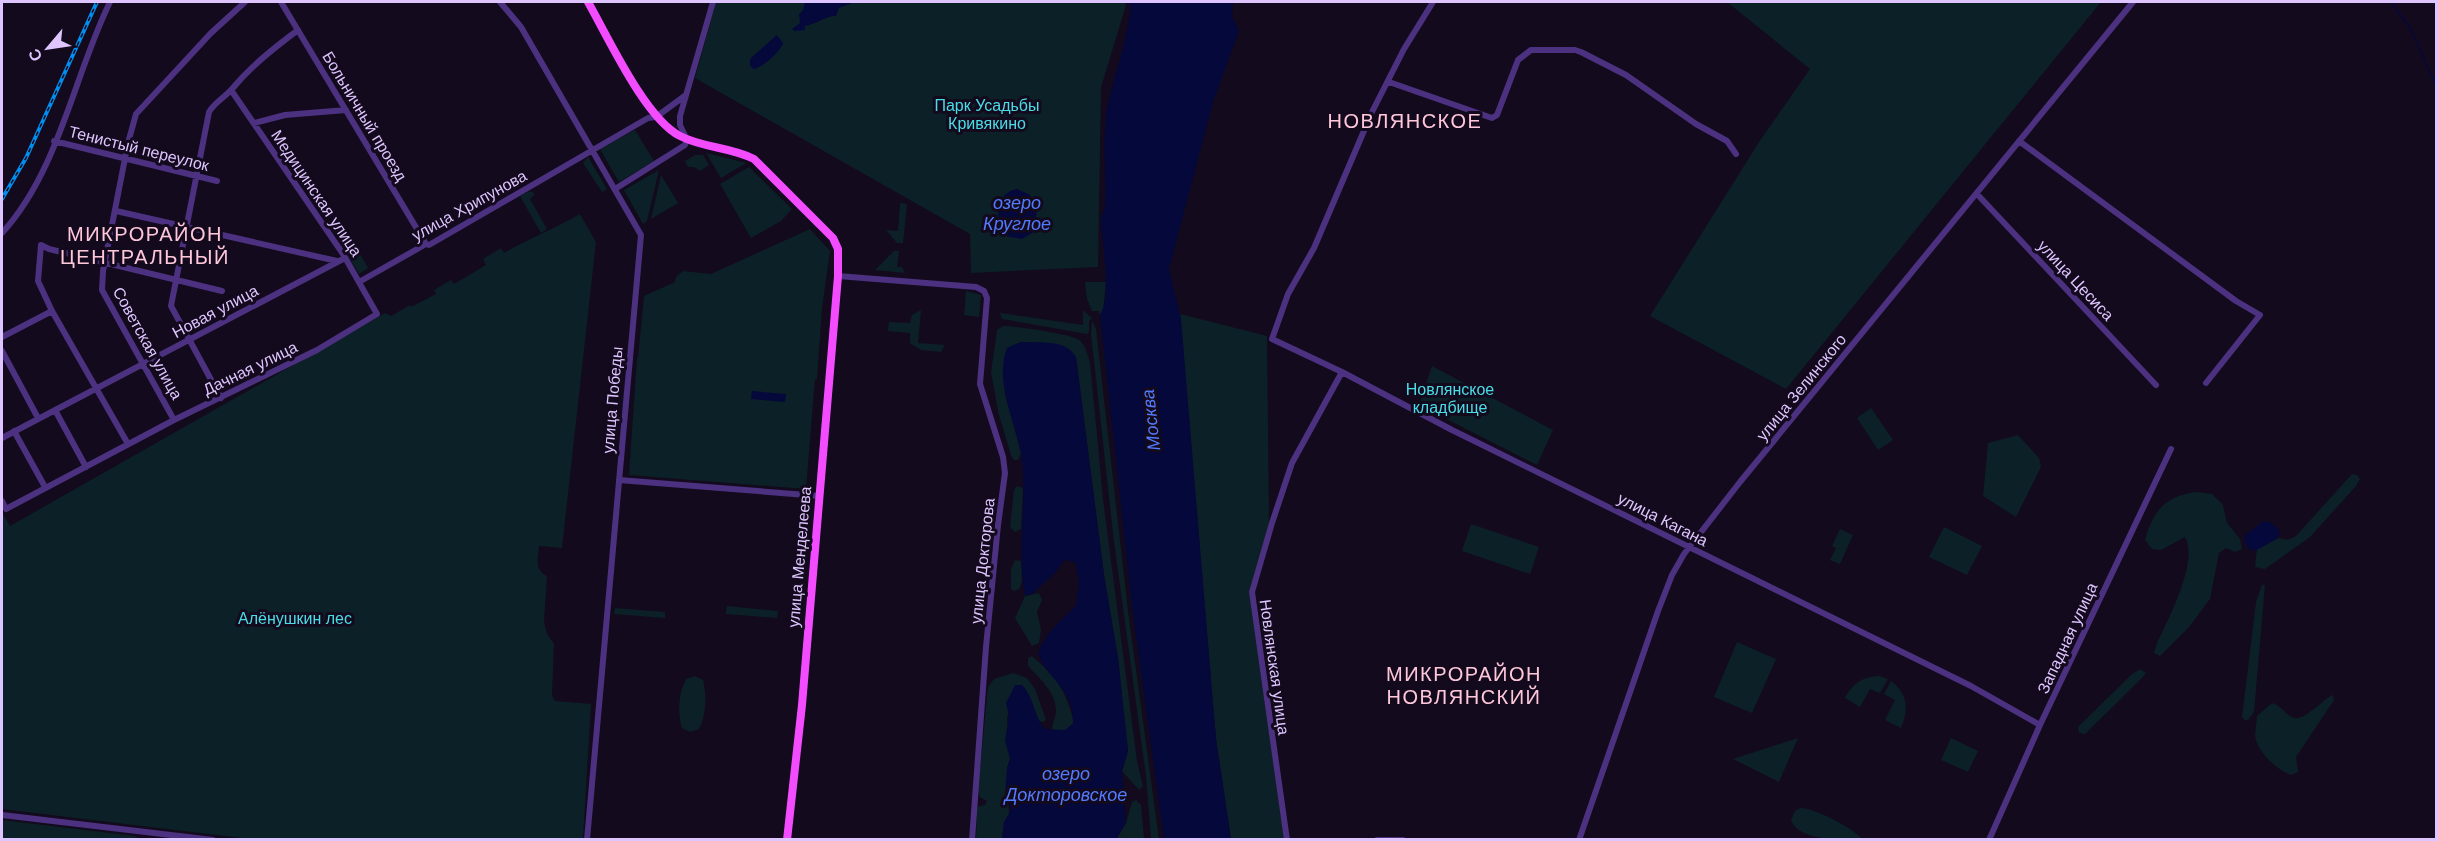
<svg xmlns="http://www.w3.org/2000/svg" width="2438" height="841" font-family="Arial,sans-serif">
  <style>
    .green { fill: #0c2027 }
    .water { fill: #05083a }
    .lines { fill: none; stroke-linecap: round; stroke-linejoin: round }
    .stream { stroke: #05083a; stroke-width: 1.5 }
    .minor { stroke: #4c3180; stroke-width: 6 }
    .major { stroke: #f34cff; stroke-width: 8 }
    .rail-casing { stroke: #008ef0; stroke-width: 4 }
    .rail { stroke: #130a1d; stroke-width: 1.5; stroke-dasharray: 4.5; stroke-linecap: butt }
    .labels { text-anchor: middle; stroke-width: 6; stroke-linejoin: round; paint-order: stroke }
    .park-label { font-size: 16px; fill: #49dee7; stroke: #130a1d }
    .street-label { font-size: 16px; fill: #dec5ff; stroke: #130a1d }
    .water-label { font-size: 18px; font-style: italic; fill: #537bff; stroke: #130a1d }
    .quarter-label { font-size: 20px; letter-spacing: 1.5px; fill: #ffc7da; stroke: #130a1d }
  </style>
  <rect width="100%" height="100%" fill="#130a1d"/>
  <path class="green" d="M716,2H1125L1126,5L1101,87L1098,267L971,273L970,234L695,78Z
    M1727,2H2101L1786,389L1650,316L1759,142L1810,69Z
    M635,130L654,161L619,182L600,149Z
    M706,153L746,163L721,178Z
    M695,155H703L709,165L700,171L694,167H688L685,161Z
    M588,157L607,189L602,192L583,163Z
    M749,167L792,209L781,221L751,238L720,184Z
    M659,170L647,221L643,224L624,190Z
    M661,175L678,203L651,219Z
    M530,191L535,194L530,199L547,229L541,233L520,196Z
    M900,203L907,204L903,243H897L886,230L898,231Z
    M580,214L596,242L562,548L539,546C538,558 534,570 547,576L544,622L547,634L554,644L552,696L555,701L591,704L583,839L434,840L432,837V840H258L2,809V512L10,526L385,313L391,316L410,305L411,307L436,294L434,290L451,280L454,284L486,265L483,259L501,248L504,253C530,238 554,229 580,214Z
    M810,229L830,251L822,308L817,379H815L806,489L629,475L637,358H638L644,296L675,282L676,277L683,271L711,274Z
    M358,250L368,268L359,274L348,256Z
    M894,251H899L897,267H902L905,273L875,270Z
    M1085,282H1106L1103,311L1100,315L1099,311H1092L1087,299Z
    M966,291L981,295L979,317L964,315Z
    M921,310L918,343L945,345L941,352L921,350L910,343V333L888,331L889,322L910,323L912,315Z
    M1083,310L1092,318L1089,321V332L1087,334L1002,319L1000,313L1083,325Z
    M1180,314L1267,336L1269,524L1249,592L1284,839H1231L1216,739Z
    M1092,321L1096,329L1128,611L1159,839H1151L1146,776L1114,542L1091,334Z
    M1003,326C1015,326 1071,334 1079,340C1086,345 1087,355 1090,362L1103,499L1137,761L1143,786L1139,790L1122,771L1128,751L1118,658L1104,575L1076,357L1060,345L1021,342L1007,348L1005,394L1021,453L1018,460H1014L1011,455L999,415L991,373L997,330Z
    M1432,366L1553,430L1537,465L1419,405Z
    M1871,408L1893,440L1878,450L1857,418Z
    M2018,435L2039,458L2041,467L2016,517L1983,496L1988,443Z
    M2352,474L2357,475L2360,479L2356,486L2310,537L2265,569L2255,567L2257,549L2278,538L2288,540L2296,536Z
    M1017,486L1023,488L1021,529L1015,532L1010,527L1014,490Z
    M2196,492L2212,494L2223,505L2227,523L2240,539L2242,549L2235,552L2226,548L2219,553L2210,599L2189,627L2160,656L2154,653L2157,643C2168,620 2199,561 2185,537L2161,550L2152,549L2145,540C2153,511 2165,496 2196,492Z
    M1471,524L1539,547L1530,574L1462,551Z
    M1944,527L1982,546L1967,575L1929,557Z
    M1840,529L1853,535L1840,564L1830,560L1836,548L1832,546Z
    M1015,560L1021,561L1022,581L1019,589L1014,591L1011,589V569Z
    M2262,585H2265L2254,712L2248,720H2245L2242,717L2256,602Z
    M1039,593L1042,600L1037,612L1041,630L1039,643L1032,646L1015,618L1025,596Z
    M727,606L778,611L777,618L726,614Z
    M615,608L665,612V618L614,614Z
    M1737,642L1776,659L1752,713L1714,697Z
    M1032,656C1058,679 1065,689 1074,722L1066,730H1052C1052,723 1056,717 1056,711C1056,692 1039,678 1028,666V658Z
    M2140,669L2146,673L2142,678L2085,734L2079,733L2078,727L2132,674Z
    M1013,673L1027,678L1035,689L1046,720L1043,722L1039,721L1032,703L1009,710L1007,719L1010,759L1007,768L1009,815L1004,822L1002,839L976,840L977,807L985,805L987,801L980,797L978,790L988,687L994,679Z
    M695,676L703,680C707,695 706,716 699,729L690,732L682,728C677,713 679,692 686,679Z
    M1879,676L1888,679L1880,693L1870,689L1860,707L1845,698C1853,683 1862,677 1879,676Z
    M1891,681C1908,694 1909,709 1901,728L1885,720L1895,700L1884,694Z
    M2333,695L2334,700L2296,757L2298,772L2291,775C2276,769 2258,753 2255,736C2255,730 2257,722 2257,716L2272,703C2282,706 2284,713 2292,717C2303,724 2322,699 2333,695Z
    M1798,738L1779,782L1733,759Z
    M1951,738L1978,751L1968,772L1941,760Z
    M1136,800L1141,805L1144,839L1116,840L1126,823L1132,802Z
    M1800,808C1813,807 1855,829 1862,839C1841,840 1798,841 1791,820L1795,811Z
    M2,820L118,834L134,836L141,839H2Z"/>
  <path class="water" d="M805,2H855L839,8L836,16C825,16 817,24 805,26V30L795,31L792,29L800,23L799,14L803,10Z
    M1129,2H1233L1232,16L1239,31L1213,102L1169,269L1181,319L1216,739L1231,839H1164L1132,606L1100,315C1112,296 1102,244 1101,221C1101,215 1105,210 1105,203C1106,174 1103,146 1106,117C1108,93 1136,17 1129,2Z
    M777,35L783,43C781,51 763,67 754,69L750,66V59Z
    M1017,189L1030,195L1037,211L1032,233L1022,239L1005,236C995,221 994,193 1017,189Z
    M1021,342C1040,343 1066,339 1076,357L1104,575L1118,658L1128,751L1122,771L1126,823L1116,839H1002L1004,822L1011,810L1005,797L1007,768L1010,759L1005,741L1009,716L1006,703L1015,685H1022C1034,697 1034,717 1045,729L1065,730L1073,724C1074,697 1059,686 1044,666C1041,662 1041,658 1038,654C1045,632 1062,621 1076,605L1079,581L1075,562L1064,560L1055,573L1032,594L1025,596C1016,549 1028,501 1021,453C1015,419 994,383 1007,348Z
    M752,391L786,394L785,402L751,399Z
    M2264,521C2272,522 2277,526 2280,533L2278,538L2255,551L2249,549L2244,541L2245,535Z"/>
  <g class="lines">
    <path class="stream" d="M2391,2L2410,28L2436,85"/>
    <path class="minor" d="M281,2L426,244
      M500,2L521,27L641,235L587,840
      M1433,2L1404,49L1372,112L1314,248L1288,294L1272,339L1342,372L1452,430L1971,686L2040,725
      M1389,82L1492,118L1497,115L1518,60L1531,50H1575L1581,52L1626,75L1696,124L1727,141L1736,154
      M254,123L285,115L346,110
      M54,141L217,181
      M2019,141L2236,301L2260,315L2206,383
      M615,189L685,145L687,140L680,125V116L713,2
      M1977,194L2156,385
      M116,211L337,261
      M2,233C59,171 74,75 110,2
      M838,276L976,287L984,291L987,298L980,384L1003,457L1005,473L998,525L986,647L972,840
      M359,282L426,244L429,245L648,118L656,117L686,95
      M2,337L52,311
      M2,351L38,418
      M221,398L171,306L209,112C215,102 224,98 232,89C251,66 274,48 298,30
      M55,410L86,467
      M174,420L102,290L103,271L128,143L136,114L211,33L245,2
      M14,431L45,487
      M2,438L345,258
      M128,444L52,311L38,281L41,245L49,249L222,291
      M619,480L819,496
      M2,501L6,509L174,420L317,350L377,314L343,254L231,90
      M2,815L213,840
      M1287,840L1252,592L1272,523L1292,463L1342,372
      M1377,840H1403
      M1579,840L1658,611L1672,575L1684,554L1740,482L2133,2
      M1989,840L2040,725L2171,449"/>
    <path class="major" d="M588,2C608,37 645,118 680,136C703,148 731,147 754,159L833,238L838,249V276L802,705L787,840"/>
    <defs>
      <path id="rail" d="M2,199L26,158L97,2"/>
    </defs>
    <use href="#rail" class="rail-casing"/>
    <use href="#rail" class="rail"/>
  </g>
  <g class="labels">
    <g class="park-label">
      <text x="987" y="111">Парк Усадьбы<tspan x="987" dy="18">Кривякино</tspan></text>
      <text x="1450" y="395">Новлянское<tspan x="1450" dy="18">кладбище</tspan></text>
      <text x="295" y="624">Алёнушкин лес</text>
    </g>
    <g class="street-label">
      <text transform="translate(365 116) rotate(59)" y="6">Больничный проезд</text>
      <text transform="translate(139 148) rotate(14)" y="6">Тенистый переулок</text>
      <text transform="translate(317 193) rotate(56)" y="6">Медицинская улица</text>
      <text transform="translate(469 205) rotate(-29)" y="6">улица Хрипунова</text>
      <text transform="translate(2076 280) rotate(47)" y="6">улица Цесиса</text>
      <text transform="translate(215 311) rotate(-28)" y="6">Новая улица</text>
      <text transform="translate(148 343) rotate(61)" y="6">Советская улица</text>
      <text transform="translate(250 368) rotate(-26)" y="6">Дачная улица</text>
      <text transform="translate(1801 387) rotate(-51)" y="6">улица Зелинского</text>
      <text transform="translate(612 400) rotate(-85)" y="6">улица Победы</text>
      <text transform="translate(1663 519) rotate(27)" y="6">улица Кагана</text>
      <text transform="translate(799 557) rotate(-85)" y="6">улица Менделеева</text>
      <text transform="translate(982 561) rotate(-84)" y="6">улица Докторова</text>
      <text transform="translate(2067 638) rotate(-65)" y="6">Западная улица</text>
      <text transform="translate(1275 667) rotate(82)" y="6">Новлянская улица</text>
    </g>
    <g class="water-label">
      <text x="1017" y="209">озеро<tspan x="1017" dy="21">Круглое</tspan></text>
      <text transform="translate(1151 420) rotate(-96)" y="6">Москва</text>
      <text x="1066" y="780">озеро<tspan x="1066" dy="21">Докторовское</tspan></text>
    </g>
    <g class="quarter-label">
      <text x="1405" y="128">НОВЛЯНСКОЕ</text>
      <text x="145" y="241">МИКРОРАЙОН<tspan x="145" dy="23">ЦЕНТРАЛЬНЫЙ</tspan></text>
      <text x="1464" y="681">МИКРОРАЙОН<tspan x="1464" dy="23">НОВЛЯНСКИЙ</tspan></text>
    </g>
  </g>
  <rect width="2438" height="841" fill="none" stroke="#dec5ff" stroke-width="6"/>
  <g transform="translate(48 48) rotate(241)" stroke="#130a1d" stroke-width="4.5" paint-order="stroke">
  <path d="M0-4.5L10 22L0 15L-10 22Z" fill="#dec5ff"/>
  <text y="-9" font-size="16" font-weight="bold" text-anchor="middle" fill="#dec5ff">С</text>
  </g>
</svg>
